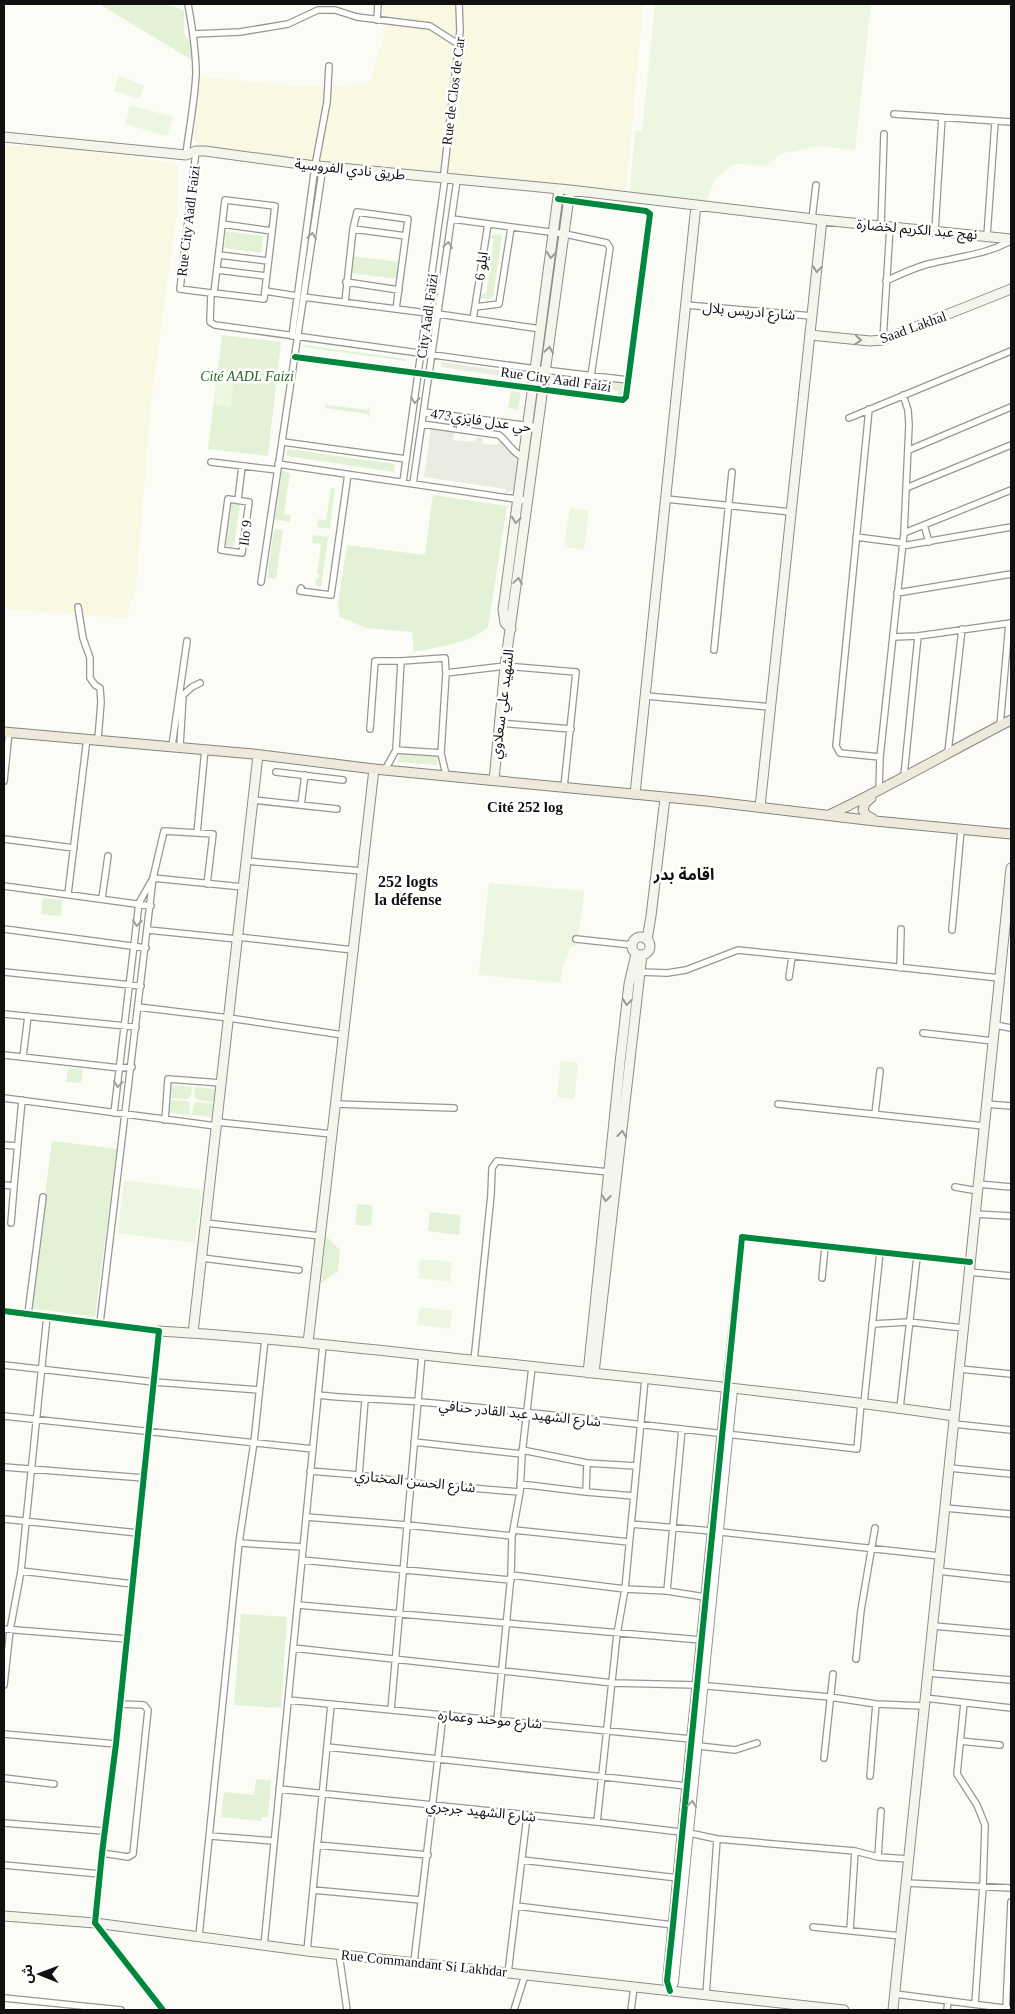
<svg xmlns="http://www.w3.org/2000/svg" width="1015" height="2014" font-family="'Times New Roman','Noto Sans Arabic',serif">
  <style>
    .farmland { fill: #f8f8e3 }
    .green { fill: #e3f2d6 }
    .pitch { fill: #edf6e0 }
    .plaza { fill: #ecebe1 }
    .lines { fill: none; stroke-linecap: round; stroke-linejoin: round }
    .minor-casing { stroke: #969694; stroke-width: 8 }
    .tertiary-casing { stroke: #969694; stroke-width: 10 }
    .secondary-casing { stroke: #8d8d8a; stroke-width: 11 }
    .primary-casing { stroke: #848481; stroke-width: 11 }
    .minor { stroke: #fffffe; stroke-width: 5.5 }
    .tertiary { stroke: #fffffe; stroke-width: 8 }
    .secondary { stroke: #f5f6eb; stroke-width: 9 }
    .primary { stroke: #edeadb; stroke-width: 9 }
    .cycleway-casing { stroke: #fff; stroke-width: 9 }
    .cycleway { stroke: #00873e; stroke-width: 6 }
    .oneway { stroke: #9f9f9f }
    .oneway2 { stroke: #999a93 }
    .labels { text-anchor: middle; stroke-width: 5; stroke-linejoin: round; paint-order: stroke }
    .street-label { font-size: 14px; fill: #101010; stroke: #fff }
    .park-label { font-size: 14px; font-style: italic; fill: #25681f; stroke: #fff }
    .neighbourhood-label { font-size: 15px; font-weight: bold; fill: #101010; stroke: #fff }
    .quarter-label { font-size: 16px; font-weight: bold; fill: #101010; stroke: #fff }
  </style>
  <rect width="100%" height="100%" fill="#fcfcf6"/>
  <path class="farmland" d="M382,4H643L626,191L402,170L198,146L194,140V132L201,77L309,87L369,84L385,32Z
    M4,145L64,147L177,164V213L151,401L136,588L126,618L4,609Z"/>
  <path class="green" d="M99,4C121,4 166,0 184,11V34C192,42 192,49 192,60Z
    M226,231L263,236L261,253L224,248Z
    M494,234L502,235L493,298L489,299L481,298L479,296L480,294H486L494,239L488,238Z
    M352,256L399,262L397,279L350,273Z
    M222,335L281,342L268,456L208,449Z
    M304,345L407,359L406,361L303,347Z
    M553,374L623,382L624,389L622,398L618,397V391L555,384L553,381Z
    M511,391L521,393L518,410L508,408Z
    M326,402L327,405L368,410L370,407L369,418L368,414L326,408L325,411Z
    M287,449L395,464L394,472L286,456Z
    M282,470L290,474L284,514L291,515L290,522L275,519Z
    M331,488H335L330,529L317,527L318,519L326,520Z
    M433,495L507,506L488,627C473,643 435,647 414,652L412,632L366,628L340,617L338,604L347,545L425,555Z
    M232,504L240,505L234,547L226,546Z
    M274,529L283,530L276,579L267,578Z
    M313,535L328,537L321,587L315,586L316,578H319V574H317L321,544L312,543Z
    M399,754L438,757L437,765L398,762Z
    M43,898L62,900L61,916L41,914Z
    M68,1068L83,1069L81,1083L66,1082Z
    M172,1085L192,1087L191,1096L188,1099L171,1098Z
    M195,1087L215,1089L214,1102L197,1100L194,1096Z
    M171,1100L188,1101L190,1105L189,1115L169,1113Z
    M197,1102L214,1104L212,1117L192,1115L193,1105Z
    M52,1141L117,1149L95,1317L30,1308Z
    M357,1204L373,1206L371,1226L355,1225Z
    M430,1212L461,1215L459,1235L428,1231Z
    M326,1236L340,1250L338,1271L321,1283Z
    M241,1614L287,1617L281,1708L234,1705Z
    M256,1779L271,1780L268,1817H262L261,1821L221,1817L224,1792L254,1795Z"/>
  <path class="pitch" d="M655,4H871L855,150L818,146L780,154L767,166L735,164L714,180L706,204L636,195L630,191L635,131H642Z
    M118,76L144,85L140,99L114,91Z
    M130,105L173,117L167,136L125,124Z
    M217,377L234,379L231,407L213,405Z
    M570,508L589,511L584,550L564,547Z
    M489,883L584,891L578,945L570,948L562,970L560,983L479,975Z
    M561,1061L578,1063L574,1099L557,1097Z
    M124,1180L202,1190L195,1243L118,1233Z
    M420,1259L452,1262L450,1282L418,1278Z
    M420,1307L452,1311L450,1329L417,1325Z"/>
  <path class="plaza" d="M441,362L512,372L513,376L511,381L506,382L507,377L441,367Z
    M431,428L454,431L453,440L475,442L476,437L483,438L482,444L498,445L499,438L520,462L515,490L505,493L506,489L424,477Z"/>
  <g class="lines">
    <defs>
      <path id="minor" d="M377,20L378,4
        M193,34L240,32L288,24L318,10H335L357,17L430,26L458,44
        M894,114L1011,122
        M196,151L180,289L211,293H214L264,299L275,206L225,200L214,293
        M186,155C189,128 195,100 196,73C196,50 192,26 188,4
        M452,219L565,234L607,243L610,248L591,376
        M812,219L816,185
        M222,224L272,231
        M881,226L884,134
        M353,229L406,236
        M935,231L942,117
        M987,236L995,122
        M219,255L268,261
        M217,270L266,276
        M886,281C901,274 917,266 933,263C962,256 984,255 1011,241
        M346,282L399,290
        M265,291L297,296
        M211,293L210,322L215,325L536,369L628,380
        M303,297L427,313
        M345,302L353,229L357,212L408,219L396,309
        M686,305L812,316
        M475,307L488,224
        M438,314L541,329
        M473,319L475,307L499,304L511,228
        M292,336L315,166L327,102L329,66
        M883,340L890,227
        M295,357L623,400L626,397L650,214L646,211L558,199
        M869,409L836,746L840,753L880,757
        M424,412L539,427
        M849,418L1011,351
        M422,424L499,435C507,441 514,455 524,457
        M283,442L406,459
        M909,450L1011,407
        M211,462L277,470
        M278,464L529,501
        M403,482L445,178L444,173L460,31L459,4
        M413,484L457,180
        M906,488L1011,445
        M228,499L249,502L242,553L221,550Z
        M666,499L791,512
        M238,500L242,466
        M924,525L929,542
        M904,533L1011,490
        M856,537L903,543
        M902,546L1011,527
        M261,582L323,166
        M301,588L300,591L331,595L348,474
        M897,593L1011,574
        M78,607L83,638L90,658V678L95,685L100,688L101,702L98,739
        M893,637L918,636L1011,623
        M714,650L732,472
        M446,673L505,666L576,672L564,787
        M646,696L771,707
        M499,723L571,729
        M1000,726L1009,623
        M370,729L375,661H401
        M172,746L187,641
        M180,746L183,695L192,687L200,683
        M396,750L441,753
        M948,752L962,629
        M385,770L396,750L401,661L445,658L446,673L441,753L446,775
        M276,772L343,780
        M904,776L918,636
        M4,781L9,732
        M879,791L880,757L904,533L909,425L908,410L903,395
        M253,800L337,809
        M301,805L305,775
        M197,833L205,749
        M4,839L74,848
        M246,861L362,871
        M153,878L243,887
        M4,886L151,906
        M68,894L87,738
        M102,898L108,856
        M4,929L146,948
        M148,930L237,939
        M952,930L961,830
        M238,937L353,950
        M576,939L632,945
        M900,968L901,929
        M4,972L141,986
        M640,972L667,973L686,970L738,950L999,978
        M789,977L792,957
        M138,1007L229,1018L343,1035
        M4,1014L136,1027
        M995,1025L1011,1028
        M923,1033L993,1041
        M4,1055L120,1068L132,1067
        M23,1057L28,1016
        M4,1098L216,1126
        M335,1104L454,1108
        M778,1104L984,1126
        M986,1104L1011,1106
        M114,1113L139,903L152,880
        M875,1114L880,1071
        M165,1120L168,1079L221,1083
        M217,1122L332,1134
        M4,1145L17,1146
        M978,1184L1011,1187
        M4,1185L14,1186L22,1100
        M955,1187L978,1191
        M975,1214L1011,1216
        M11,1223L14,1186
        M206,1223L320,1236
        M202,1258L299,1270
        M969,1272L1011,1276
        M822,1278L825,1247
        M4,1311L159,1331L116,1744L102,1853L95,1923L163,2010
        M28,1314L43,1197
        M100,1323L153,878L164,831L213,834L207,884
        M872,1324L909,1322L963,1328
        M474,1361L491,1195L492,1168L497,1161L609,1172
        M4,1365L154,1382L259,1390
        M960,1369L1011,1374
        M726,1388L742,1237L970,1262
        M318,1395C352,1399 386,1399 420,1402C566,1415 711,1432 857,1449L861,1403
        M864,1403L880,1252
        M900,1408L917,1257
        M4,1416L313,1449
        M954,1424L1011,1430
        M414,1442L522,1454
        M522,1450L587,1463L636,1466
        M4,1467L144,1478
        M949,1468L1011,1474
        M310,1471L359,1475L411,1483L520,1492
        M359,1475L365,1400
        M520,1484L586,1492L587,1463
        M586,1492L634,1496
        M945,1508L1011,1514
        M306,1517L407,1525L512,1536
        M4,1519L138,1533
        M631,1524L712,1531L940,1556
        M514,1530L629,1542
        M239,1543L303,1547
        M302,1560L511,1580
        M21,1571L133,1584
        M938,1571L1011,1579
        M511,1575L625,1589L667,1591L705,1597
        M667,1591L682,1429
        M298,1605L701,1640
        M934,1626L1011,1633
        M4,1629L127,1639
        M293,1648L613,1683L697,1685L830,1697L876,1704L924,1706
        M856,1659L861,1610L875,1528
        M928,1673L1011,1680
        M4,1685L10,1630L21,1571L47,1316
        M925,1698L1011,1708
        M288,1700L691,1739
        M964,1703L957,1774L977,1805L985,1825L983,1886L975,2004
        M391,1710L422,1355
        M497,1720L511,1575L512,1536L520,1492L522,1454L532,1367
        M4,1734L116,1744
        M960,1741L1000,1745
        M699,1746L735,1750L757,1743
        M327,1747L687,1786
        M824,1758L833,1674
        M870,1776L876,1704
        M4,1778L54,1784
        M279,1789L597,1822L689,1833L717,1839L855,1851L878,1857L909,1859
        M597,1822L617,1634L625,1589L645,1379
        M4,1823L104,1831
        M210,1836L274,1841
        M317,1845L428,1855
        M102,1853L128,1857L133,1854L148,1710L144,1705L120,1704
        M878,1857L881,1811
        M522,1860L678,1878
        M4,1865L100,1874
        M906,1883L1011,1888
        M313,1890L421,1900
        M516,1906L673,1925
        M813,1927L901,1936
        M850,1930L855,1851
        M199,1936L239,1543L254,1442L265,1339
        M264,1946L323,1345
        M307,1951L331,1705
        M339,1954L347,2010
        M414,1962L443,1715
        M508,1973L527,1816
        M895,1994L1011,2009
        M706,1995L717,1839
        M4,1998L121,2010
        M1006,2008L1011,1902
        M514,2010L525,1975
        M631,2010L634,1987
        M947,2010L948,2001"/>
      <path id="tertiary" d="M670,1991L667,1981L726,1388
        M670,1991L674,1982L733,1389"/>
      <path id="secondary" d="M4,137L186,155L196,151H205L308,165L570,190L822,220L1011,239
        M810,335L870,341L883,340L1011,289
        M511,629L505,623L503,610L559,189
        M494,780L505,666L570,190
        M635,794L696,205
        M760,807L822,220
        M632 946a9 9 0 1 1 18 0a9 9 0 1 1-18 0Z
        M647,940L651,916L665,798
        M159,1331C279,1338 399,1353 519,1365C664,1381 810,1395 954,1416
        M193,1333L258,755
        M308,1343L374,769
        M588,1373L620,1063L629,984L636,954
        M594,1373L642,955
        M4,1916L95,1923L307,1951L844,2010
        M893,2010L1011,868"/>
      <path id="primary" d="M4,732L253,754L374,769L706,801L875,821L1011,834
        M871,798L865,803L863,810L866,815L873,819
        M829,815C891,786 950,751 1011,720"/>
    </defs>
    <use href="#minor" class="minor-casing"/>
    <use href="#tertiary" class="tertiary-casing"/>
    <use href="#secondary" class="secondary-casing"/>
    <use href="#primary" class="primary-casing"/>
    <use href="#minor" class="minor"/>
    <use href="#tertiary" class="tertiary"/>
    <use href="#secondary" class="secondary"/>
    <use href="#primary" class="primary"/>
    <defs>
      <path id="cycleway" d="M295,357L623,400L626,397L650,214L646,211L558,199
        M4,1311L159,1331L116,1744L102,1853L95,1923L163,2010
        M670,1991L667,1981L673,1925L742,1237L970,1262"/>
    </defs>
    <use href="#cycleway" class="cycleway-casing"/>
    <use href="#cycleway" class="cycleway"/>
  </g>
  <defs><path id="oneway-chevron" d="M-2-3.5L2.5 0L-2 3.5" fill="none" stroke-width="1.6" stroke-linecap="round" stroke-linejoin="round" transform="scale(1.25)"/></defs>
  <g class="oneway">
    <use href="#oneway-chevron" transform="translate(312 236) rotate(-82)"/>
    <use href="#oneway-chevron" transform="translate(448 245) rotate(-82)"/>
    <use href="#oneway-chevron" transform="translate(415 400) rotate(98)"/>
    <use href="#oneway-chevron" transform="translate(137 923) rotate(97)"/>
    <use href="#oneway-chevron" transform="translate(118 1084) rotate(97)"/>
    <use href="#oneway-chevron" transform="translate(692 1804) rotate(-84)"/>
  </g>
  <g class="oneway2">
    <use href="#oneway-chevron" transform="translate(551 255) rotate(97)"/>
    <use href="#oneway-chevron" transform="translate(817 269) rotate(96)"/>
    <use href="#oneway-chevron" transform="translate(858 340) rotate(5)"/>
    <use href="#oneway-chevron" transform="translate(549 350) rotate(-82)"/>
    <use href="#oneway-chevron" transform="translate(516 520) rotate(98)"/>
    <use href="#oneway-chevron" transform="translate(518 581) rotate(-82)"/>
    <use href="#oneway-chevron" transform="translate(627 1002) rotate(97)"/>
    <use href="#oneway-chevron" transform="translate(622 1134) rotate(-83)"/>
    <use href="#oneway-chevron" transform="translate(606 1198) rotate(96)"/>
  </g>
  <g class="labels">
    <g class="street-label">
      <text transform="translate(453 91) rotate(-83)" y="5">Rue de Clos de Car</text>
      <text transform="translate(350 169) rotate(6)" y="5">طريق نادي الفروسية</text>
      <text transform="translate(188 221) rotate(-83)" y="5">Rue City Aadl Faizi</text>
      <text transform="translate(917 229) rotate(5)" y="5">نهج عبد الكريم لخضارة</text>
      <text transform="translate(481 266) rotate(-82)" y="5">ايلو 6</text>
      <text transform="translate(749 311) rotate(5)" y="5">شارع ادريس بلال</text>
      <text transform="translate(427 316) rotate(-82)" y="5">City Aadl Faizi</text>
      <text transform="translate(913 327) rotate(-20)" y="5">Saad Lakhal</text>
      <text transform="translate(556 379) rotate(8)" y="5">Rue City Aadl Faizi</text>
      <text transform="translate(481 420) rotate(8)" y="5">473حي عدل فايزي</text>
      <text transform="translate(245 533) rotate(-82)" y="5">Ilo 9</text>
      <text transform="translate(502 704) rotate(-83)" y="5">الشهيد علي سعلاوي</text>
      <text transform="translate(520 1413) rotate(6)" y="5">شارع الشهيد عبد القادر حنافي</text>
      <text transform="translate(415 1481) rotate(6)" y="5">شارع الحسن المختاري</text>
      <text transform="translate(490 1719) rotate(5)" y="5">شارع موحند وعماره</text>
      <text transform="translate(481 1811) rotate(6)" y="5">شارع الشهيد جرجري</text>
      <text transform="translate(424 1963) rotate(6)" y="5">Rue Commandant Si Lakhdar</text>
    </g>
    <g class="park-label">
      <text x="247" y="381">Cité AADL Faizi</text>
    </g>
    <g class="neighbourhood-label">
      <text x="525" y="812">Cité 252 log</text>
    </g>
    <g class="quarter-label">
      <text x="684" y="880">اقامة بدر</text>
      <text x="408" y="887">252 logts<tspan x="408" dy="18">la défense</tspan></text>
    </g>
  </g>
  <rect width="1015" height="2014" fill="none" stroke="#101010" stroke-width="10"/>
  <g transform="translate(40 1974) rotate(271)" stroke="#ffffff" stroke-width="4" paint-order="stroke">
  <path d="M0-4L9 19L0 12L-9 19Z" fill="#101010"/>
  <text y="-8" font-size="14" font-weight="bold" text-anchor="middle" fill="#101010">ش</text>
  </g>
</svg>
